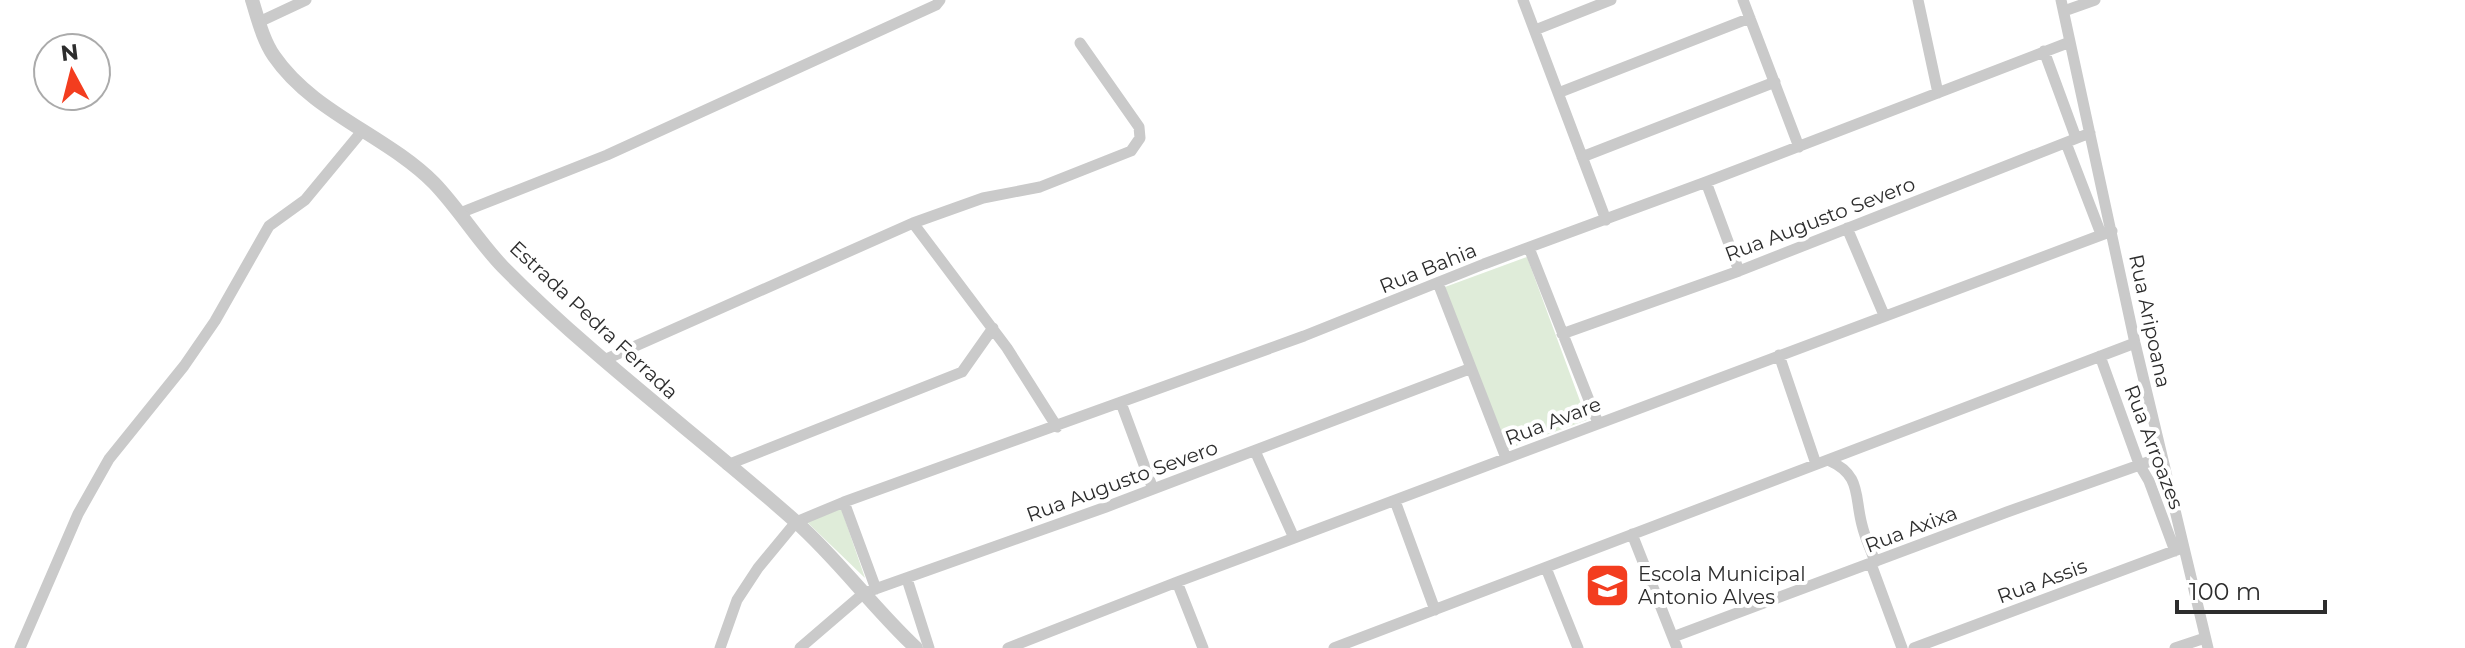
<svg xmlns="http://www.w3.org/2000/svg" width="2465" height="648" font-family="Montserrat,sans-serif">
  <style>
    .green { fill: #dfecd9 }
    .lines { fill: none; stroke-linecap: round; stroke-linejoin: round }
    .minor { stroke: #cacaca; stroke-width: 11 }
    .tertiary { stroke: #cacaca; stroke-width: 14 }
    .labels { text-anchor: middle; stroke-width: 8; stroke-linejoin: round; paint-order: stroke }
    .street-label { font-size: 20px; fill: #2d2d2d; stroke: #fff }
    .poi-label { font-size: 20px; fill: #2d2d2d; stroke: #fff; text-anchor: start }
  </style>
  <rect width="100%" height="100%" fill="#fff"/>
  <path class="green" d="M1527,257L1587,420L1505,450L1445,287Z
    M841,508L865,578L806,521Z"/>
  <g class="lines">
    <path class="minor" d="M1523,0L1606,220
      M1743,0L1799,147
      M1918,0L1938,93
      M2061,0L2135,343L2208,648
      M2064,11L2095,0
      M259,22L306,0
      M1535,30L1611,0
      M2044,51L2076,138
      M1558,93L1750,18
      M2066,143L2101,234
      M1582,157L1775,82
      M1706,182L1739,271
      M460,213L607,155L936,5L940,0
      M913,223L1007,348L1057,427
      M1847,228L1884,315
      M1529,248L1598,423
      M1438,283L1506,458
      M1562,334L1739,271L2090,133
      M1779,355L1816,464
      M2100,356L2139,464L2149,481L2175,551
      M604,360L913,223L983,198L1040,187L1131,151L1140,138L1139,127L1080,43
      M1121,403L1153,489
      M1255,451L1294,538
      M1828,460C1862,475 1854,495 1862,525C1865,538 1871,550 1875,562
      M727,465L962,372L993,328
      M1395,501L1435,610
      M844,502L876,589
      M1632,534L1677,648
      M1871,564L1902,648
      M1546,568L1578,648
      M907,579L929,648
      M1177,582L1203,648
      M1673,637L2007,512L2162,457
      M20,648L78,514L109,459L184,366L215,321L269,226L305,200L363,130
      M720,648L737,600L758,568L796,522L844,502L1304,336L1484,264L1706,182L2070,42
      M800,648L864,593L1106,507L1469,369
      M1008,648L1177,582L2112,231
      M1334,648L2135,343
      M1914,648L2182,548
      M2175,648L2205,638"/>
    <path class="tertiary" d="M252,0C258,19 263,40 274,56C313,113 386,135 434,183C459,209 478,241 503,267C594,359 698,435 795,521C839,560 873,608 916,648"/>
  </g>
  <defs>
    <symbol id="school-square" viewBox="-11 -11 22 22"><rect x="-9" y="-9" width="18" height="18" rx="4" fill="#f33d1f" stroke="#fff"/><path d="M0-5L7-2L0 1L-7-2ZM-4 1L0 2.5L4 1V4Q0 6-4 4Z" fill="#fff"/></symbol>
  </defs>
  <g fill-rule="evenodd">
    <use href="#school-square" x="1582" y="560" width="51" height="51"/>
  </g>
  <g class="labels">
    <g class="street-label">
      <text transform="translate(1820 219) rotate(-21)" y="7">Rua Augusto Severo</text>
      <text transform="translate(1428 268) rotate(-22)" y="7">Rua Bahia</text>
      <text transform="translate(594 320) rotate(43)" y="7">Estrada Pedra Ferrada</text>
      <text transform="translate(2150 321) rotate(78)" y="7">Rua Aripoana</text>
      <text transform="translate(1553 421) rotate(-21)" y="7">Rua Avare</text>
      <text transform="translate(2154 447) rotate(69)" y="7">Rua Arroazes</text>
      <text transform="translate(1122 481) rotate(-20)" y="7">Rua Augusto Severo</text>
      <text transform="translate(1911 529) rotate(-21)" y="7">Rua Axixa</text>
      <text transform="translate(2042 581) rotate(-20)" y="7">Rua Assis</text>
    </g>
    <g class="poi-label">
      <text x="1638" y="581">Escola Municipal<tspan x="1638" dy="23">Antonio Alves</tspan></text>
    </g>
  </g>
  <g transform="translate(72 72) rotate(353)"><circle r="38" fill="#ffffff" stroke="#ababab" stroke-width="2"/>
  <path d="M0-6L14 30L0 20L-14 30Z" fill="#f33d1f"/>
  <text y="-12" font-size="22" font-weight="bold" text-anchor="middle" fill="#2d2d2d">N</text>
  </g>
  <path d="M2177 600v12h148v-12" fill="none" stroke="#2d2d2d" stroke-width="4"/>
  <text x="2189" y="600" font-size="24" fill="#2d2d2d" stroke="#ffffff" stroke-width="6" paint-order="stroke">100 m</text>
</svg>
